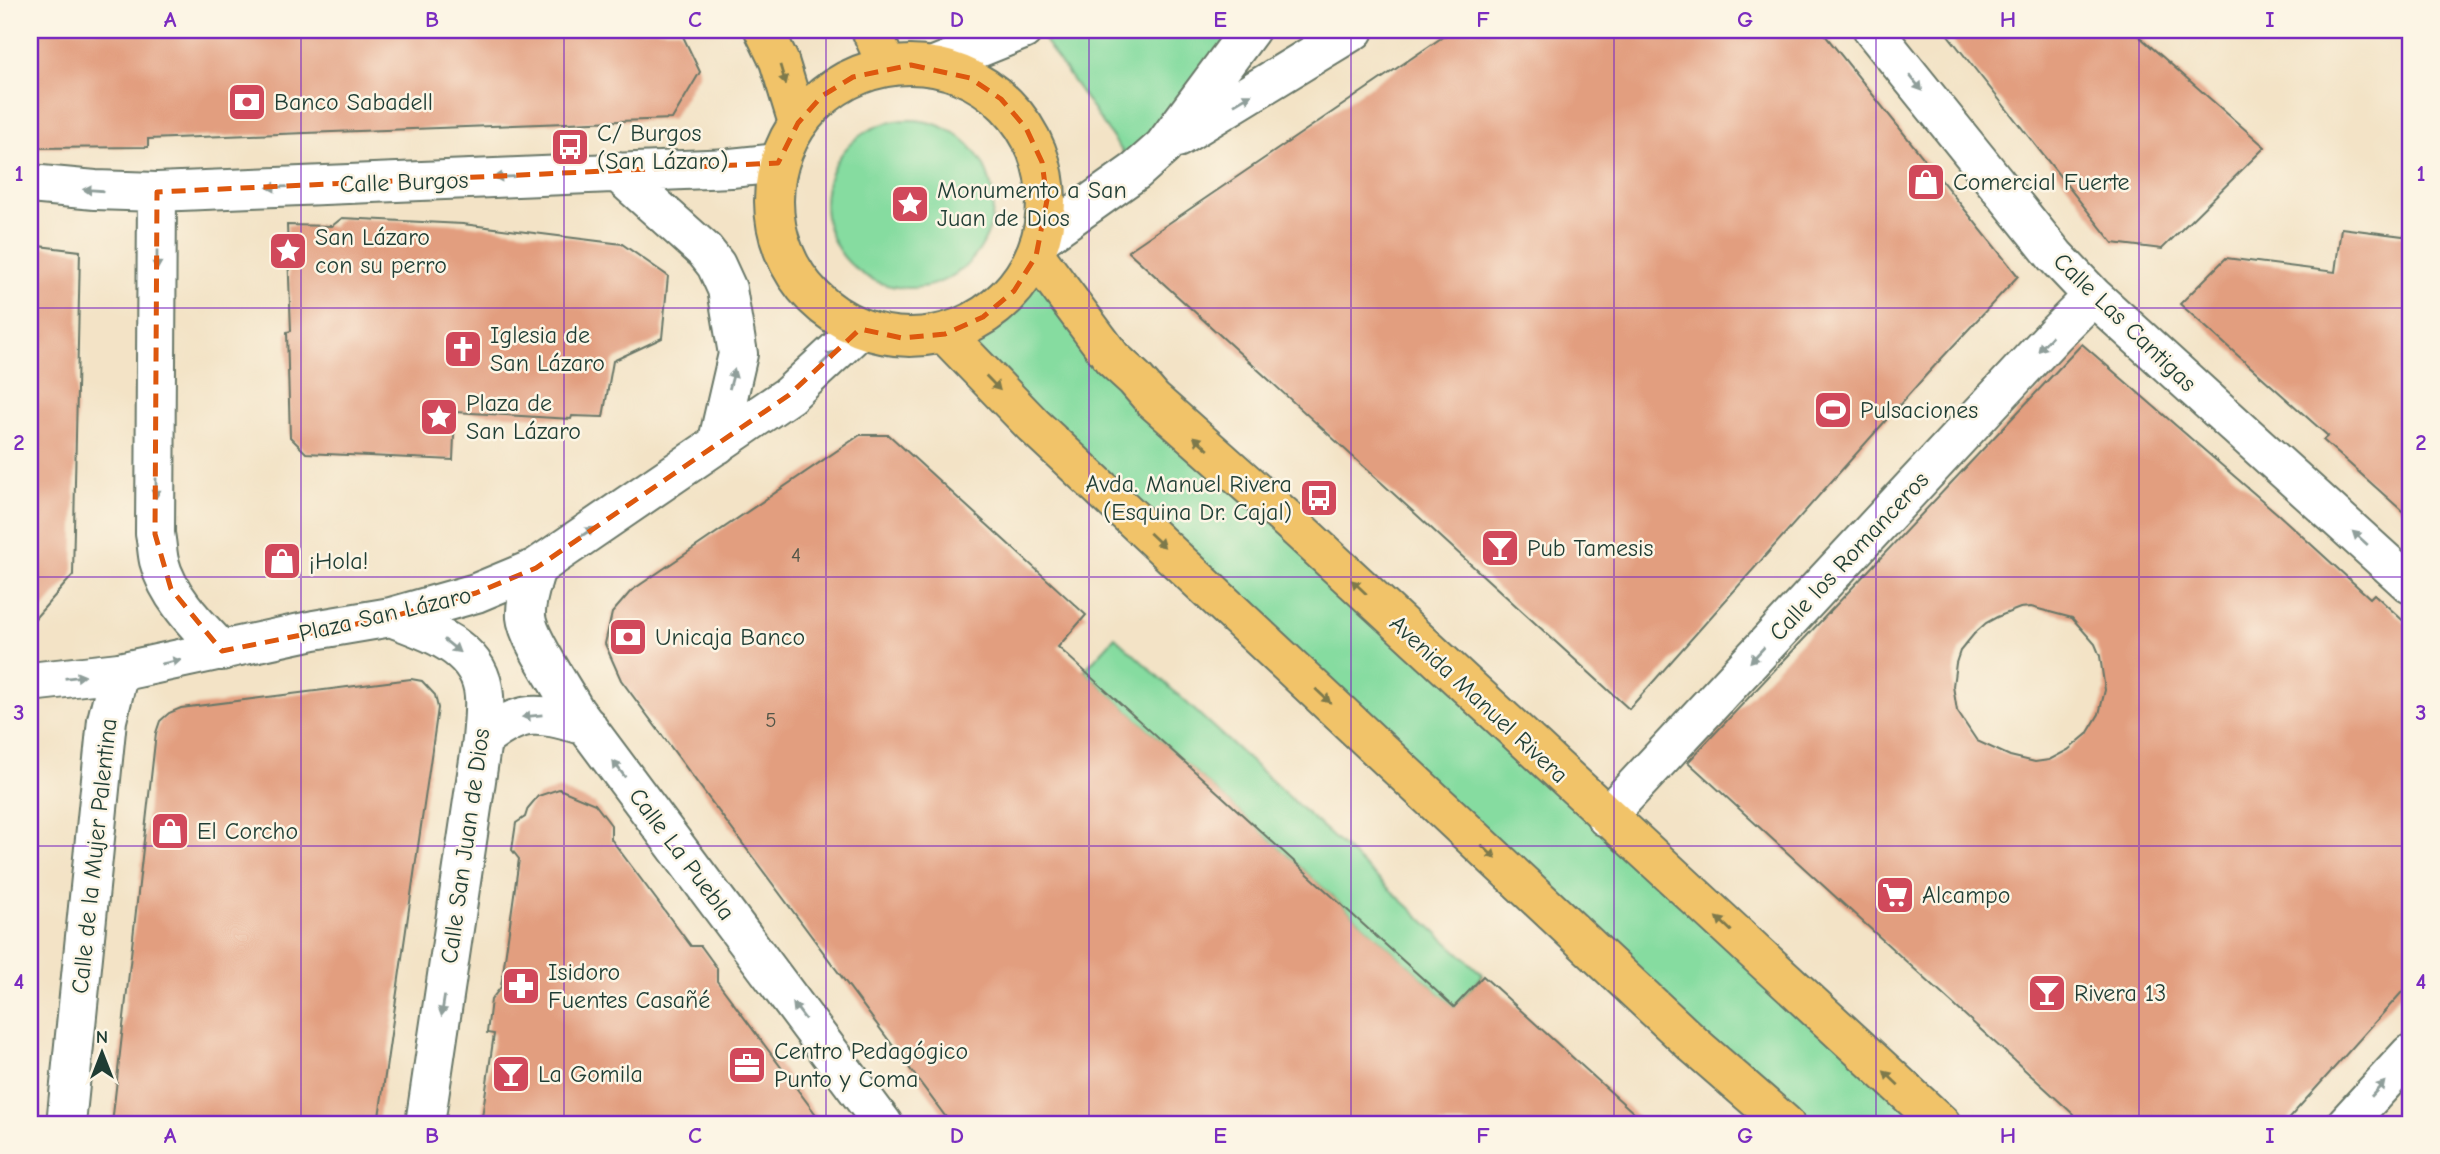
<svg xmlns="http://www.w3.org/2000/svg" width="2440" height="1154" font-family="'Comic Neue',sans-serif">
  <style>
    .green { fill: #86dca0; stroke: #528c6a; stroke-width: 2 }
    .building { fill: #e29e7f; fill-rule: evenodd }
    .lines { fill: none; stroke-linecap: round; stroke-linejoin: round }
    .minor-casing { stroke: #697767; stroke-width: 42 }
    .major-casing { stroke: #697767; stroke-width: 42 }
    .minor { stroke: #fff; stroke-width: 38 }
    .major { stroke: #f1c369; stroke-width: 38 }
    .oneway { fill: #7d794c }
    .oneway2 { fill: #8f9e9a }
    .marked { fill: none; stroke: #de580e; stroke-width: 5; stroke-dasharray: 14 9; stroke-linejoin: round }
    .grid { fill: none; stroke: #7b2cbf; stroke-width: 2; stroke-opacity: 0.55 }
    .labels { text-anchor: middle; stroke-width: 5; stroke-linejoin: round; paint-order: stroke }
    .number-label { font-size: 21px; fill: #505547 }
    .poi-label { font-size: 24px; fill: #1f3d34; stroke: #fcf5e5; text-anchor: start }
    .street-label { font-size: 24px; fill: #1f3d34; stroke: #fcf5e5 }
    .neatline { fill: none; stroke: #7b2cbf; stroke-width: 2.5 }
    .grid-label { font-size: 23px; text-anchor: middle; font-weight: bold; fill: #7b2cbf }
  </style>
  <rect width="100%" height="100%" fill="#fcf5e5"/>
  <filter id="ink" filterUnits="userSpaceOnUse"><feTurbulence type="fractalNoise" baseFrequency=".0143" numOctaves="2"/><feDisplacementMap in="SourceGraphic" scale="14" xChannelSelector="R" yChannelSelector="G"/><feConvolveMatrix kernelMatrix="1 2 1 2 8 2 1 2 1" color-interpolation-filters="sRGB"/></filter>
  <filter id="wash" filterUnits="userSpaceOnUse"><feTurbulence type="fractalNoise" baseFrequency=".00686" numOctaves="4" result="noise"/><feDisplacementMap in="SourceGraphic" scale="28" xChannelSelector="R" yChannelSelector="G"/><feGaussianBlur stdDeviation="1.57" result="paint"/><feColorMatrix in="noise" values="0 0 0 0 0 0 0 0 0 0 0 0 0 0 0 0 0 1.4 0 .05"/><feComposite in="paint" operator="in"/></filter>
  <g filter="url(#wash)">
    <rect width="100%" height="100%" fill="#f3e3c6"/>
    <path class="green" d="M1037,30H1250L1136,171Z
      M825 204a84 84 0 1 1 168 0a84 84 0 1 1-168 0Z
      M1036,256L1112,358L1942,1124H1792L945,334C995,312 1007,302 1036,256Z
      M1115,637L1483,975L1454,1007L1084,671Z"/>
    <g id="blocks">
      <path class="building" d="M30,30H680L700,72L672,119L148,139V147L30,148Z
        M1453,30H1821L2018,276L1928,373L1629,709L1128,251Z
        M1944,30H2132L2265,147L2162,249L2113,243Z
        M342,218L463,224L622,244L668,276L662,338L613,361L603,417L572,416L571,419L455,412L453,460L306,453L290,437L287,332L291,331L287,225L332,226Z
        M2341,228L2410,237V518L2323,440L2328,436L2180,304L2226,258L2335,272Z
        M30,245L80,251L73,575L30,624Z
        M2082,344L2279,515L2370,598L2374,594L2410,627V983L2284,1124H2084L1688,762ZM2031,607L2072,618L2095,644L2100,656L2105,690L2099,714L2087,734L2068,750L2049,760L2035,762L2010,756L1977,741L1957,711L1953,686L1956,663L1960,651L1974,634L1986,623L1997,617L2020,608Z
        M860,435H889L1086,615L1058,647L1454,1007L1483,976L1646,1124H951L621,680L605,644L612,613L631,591Z
        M411,679L422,681L435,695L438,708L378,1124H112L156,733L160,721L169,713L181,708Z
        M559,789L595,804L611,825V839L691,946H701L717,968V981L823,1124H481L494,1034L487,1033L491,1000L501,987L519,859L512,850L516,823L525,817L528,808L538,796Z"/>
    </g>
  </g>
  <g filter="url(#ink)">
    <use href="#blocks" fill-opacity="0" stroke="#697767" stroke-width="2"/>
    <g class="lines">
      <defs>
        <path id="minor" d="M1873,30L2055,256L2093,296L2410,584
          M934,66L1023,30
          M1177,138L1354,30
          M617,172L705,251L716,265L727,289L738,354L717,445
          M30,184L95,190L157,192L731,168L778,163
          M157,192L155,534C157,543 157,552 159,561C168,597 198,626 222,651
          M1043,237L1136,171L1163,147L1250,30
          M536,568C532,583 525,600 526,617C528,639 563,689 575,711L883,1124
          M391,617C429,632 481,647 484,696C485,710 483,726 482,740L425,1124
          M30,682L119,672L314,630L391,617L476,593L536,568L789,395L860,329
          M482,740C523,707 539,713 587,726
          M1606,817L2055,334L2093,296
          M66,1124L107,720L119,672
          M2346,1124L2410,1054"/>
        <path id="major" d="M764,30L779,61L798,123
          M871,30L887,66
          M774 201a136 136 0 1 1 272 0a136 136 0 1 1-272 0Z
          M1036,256L1112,358L1135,379L1153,400L1289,521L1941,1124
          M945,334L1033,425L1693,1044L1785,1124"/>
      </defs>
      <use href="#minor" class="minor-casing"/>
      <use href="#major" class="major-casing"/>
      <use href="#minor" class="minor"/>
      <use href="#major" class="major"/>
    </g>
    <defs><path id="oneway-solid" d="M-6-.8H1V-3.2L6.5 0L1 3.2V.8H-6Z" transform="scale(1.75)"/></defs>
    <g class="oneway">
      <use href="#oneway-solid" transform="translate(783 75) rotate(73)"/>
      <use href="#oneway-solid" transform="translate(993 383) rotate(46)"/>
      <use href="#oneway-solid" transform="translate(1201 443) rotate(-138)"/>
      <use href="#oneway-solid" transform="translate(1157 540) rotate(43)"/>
      <use href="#oneway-solid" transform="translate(1359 587) rotate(-137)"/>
      <use href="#oneway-solid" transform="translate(1323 696) rotate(43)"/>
      <use href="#oneway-solid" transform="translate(1489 852) rotate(43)"/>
      <use href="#oneway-solid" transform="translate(1724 924) rotate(-137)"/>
      <use href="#oneway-solid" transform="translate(1891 1078) rotate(-137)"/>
    </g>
    <g class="oneway2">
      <use href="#oneway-solid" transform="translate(1916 83) rotate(51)"/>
      <use href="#oneway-solid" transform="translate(1243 99) rotate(-31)"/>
      <use href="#oneway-solid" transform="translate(504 177) rotate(178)"/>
      <use href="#oneway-solid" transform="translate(277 187) rotate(178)"/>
      <use href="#oneway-solid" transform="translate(93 190) rotate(-176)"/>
      <use href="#oneway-solid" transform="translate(157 260) rotate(90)"/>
      <use href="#oneway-solid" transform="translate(2045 344) rotate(133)"/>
      <use href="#oneway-solid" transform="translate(828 358) rotate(-43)"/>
      <use href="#oneway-solid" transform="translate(732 379) rotate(-75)"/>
      <use href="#oneway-solid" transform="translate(156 488) rotate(90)"/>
      <use href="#oneway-solid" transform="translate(586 533) rotate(-34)"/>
      <use href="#oneway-solid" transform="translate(2360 538) rotate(-138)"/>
      <use href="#oneway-solid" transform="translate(452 646) rotate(39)"/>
      <use href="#oneway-solid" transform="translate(1757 655) rotate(133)"/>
      <use href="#oneway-solid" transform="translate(171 662) rotate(-11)"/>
      <use href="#oneway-solid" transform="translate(75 677) rotate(-7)"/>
      <use href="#oneway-solid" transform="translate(532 716) rotate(174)"/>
      <use href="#oneway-solid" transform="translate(619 769) rotate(-127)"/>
      <use href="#oneway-solid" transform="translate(443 1006) rotate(99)"/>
      <use href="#oneway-solid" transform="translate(799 1011) rotate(-127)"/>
      <use href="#oneway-solid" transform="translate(2378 1089) rotate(-48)"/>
    </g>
  </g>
  <path class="marked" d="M911,65L970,78L1001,99L1026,128L1042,162L1047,200L1036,256L1014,291L983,317L945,334L902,338L860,329L789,395L536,568L476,593L391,617L222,651L171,589L155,534L157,192L778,163L798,123L822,96L853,77Z"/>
  <path class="grid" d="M301,30V1124M564,30V1124M826,30V1124M1089,30V1124M1351,30V1124M1614,30V1124M1876,30V1124M2139,30V1124M30,308H2410M30,577H2410M30,846H2410"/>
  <defs>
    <symbol id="bank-square" viewBox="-11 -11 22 22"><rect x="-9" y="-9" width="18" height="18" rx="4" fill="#d1495b" stroke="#fcf5e5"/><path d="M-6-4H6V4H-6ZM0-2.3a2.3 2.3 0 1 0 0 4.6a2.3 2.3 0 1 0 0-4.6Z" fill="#fff"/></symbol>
    <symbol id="bus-square" viewBox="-11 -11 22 22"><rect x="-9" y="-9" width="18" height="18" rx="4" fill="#d1495b" stroke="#fcf5e5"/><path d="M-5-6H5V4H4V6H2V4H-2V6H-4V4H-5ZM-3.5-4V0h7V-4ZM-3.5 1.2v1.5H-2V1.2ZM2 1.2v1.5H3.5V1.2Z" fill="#fff"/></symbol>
    <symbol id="shop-square" viewBox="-11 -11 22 22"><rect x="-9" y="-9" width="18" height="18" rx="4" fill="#d1495b" stroke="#fcf5e5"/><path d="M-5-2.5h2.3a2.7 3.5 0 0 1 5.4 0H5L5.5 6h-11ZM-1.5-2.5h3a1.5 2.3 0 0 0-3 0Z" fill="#fff"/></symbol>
    <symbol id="sight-square" viewBox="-11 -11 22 22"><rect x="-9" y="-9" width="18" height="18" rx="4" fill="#d1495b" stroke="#fcf5e5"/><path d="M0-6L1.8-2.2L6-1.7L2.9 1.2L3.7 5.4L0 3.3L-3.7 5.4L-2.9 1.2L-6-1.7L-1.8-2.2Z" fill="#fff"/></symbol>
    <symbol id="church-square" viewBox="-11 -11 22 22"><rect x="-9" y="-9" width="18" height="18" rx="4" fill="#d1495b" stroke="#fcf5e5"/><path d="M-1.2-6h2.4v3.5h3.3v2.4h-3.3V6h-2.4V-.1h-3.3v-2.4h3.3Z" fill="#fff"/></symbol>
    <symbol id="stadium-square" viewBox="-11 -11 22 22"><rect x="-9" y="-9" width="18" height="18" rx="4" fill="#d1495b" stroke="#fcf5e5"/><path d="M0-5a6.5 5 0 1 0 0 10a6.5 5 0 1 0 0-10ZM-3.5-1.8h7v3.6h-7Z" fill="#fff"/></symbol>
    <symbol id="bar-square" viewBox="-11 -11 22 22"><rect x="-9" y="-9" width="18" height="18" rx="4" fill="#d1495b" stroke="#fcf5e5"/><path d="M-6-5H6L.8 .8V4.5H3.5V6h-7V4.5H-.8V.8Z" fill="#fff"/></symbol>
    <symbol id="supermarket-square" viewBox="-11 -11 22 22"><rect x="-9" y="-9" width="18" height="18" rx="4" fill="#d1495b" stroke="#fcf5e5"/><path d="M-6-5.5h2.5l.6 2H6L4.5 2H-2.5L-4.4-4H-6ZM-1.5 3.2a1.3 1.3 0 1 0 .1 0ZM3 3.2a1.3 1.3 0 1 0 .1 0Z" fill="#fff"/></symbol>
    <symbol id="pharmacy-square" viewBox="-11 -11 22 22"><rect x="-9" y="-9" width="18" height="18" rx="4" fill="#d1495b" stroke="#fcf5e5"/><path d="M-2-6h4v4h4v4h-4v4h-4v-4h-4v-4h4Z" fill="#fff"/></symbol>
    <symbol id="office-square" viewBox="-11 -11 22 22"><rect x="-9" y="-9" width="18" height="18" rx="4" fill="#d1495b" stroke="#fcf5e5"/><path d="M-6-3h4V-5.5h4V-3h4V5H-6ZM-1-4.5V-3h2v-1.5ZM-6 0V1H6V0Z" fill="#fff"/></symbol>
  </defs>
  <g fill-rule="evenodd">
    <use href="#bank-square" x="225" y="80" width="44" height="44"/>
    <use href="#bus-square" x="548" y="125" width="44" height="44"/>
    <use href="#shop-square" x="1904" y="160" width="44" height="44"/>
    <use href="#sight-square" x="888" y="182" width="44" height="44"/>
    <use href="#sight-square" x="266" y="229" width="44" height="44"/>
    <use href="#church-square" x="441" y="327" width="44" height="44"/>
    <use href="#stadium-square" x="1811" y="388" width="44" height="44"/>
    <use href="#sight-square" x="417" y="395" width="44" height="44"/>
    <use href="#bus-square" x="1297" y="476" width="44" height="44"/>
    <use href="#bar-square" x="1478" y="526" width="44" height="44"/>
    <use href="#shop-square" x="260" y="539" width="44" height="44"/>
    <use href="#bank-square" x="606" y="615" width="44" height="44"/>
    <use href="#shop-square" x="148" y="809" width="44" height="44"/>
    <use href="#supermarket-square" x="1873" y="873" width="44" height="44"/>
    <use href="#pharmacy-square" x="499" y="964" width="44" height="44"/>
    <use href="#bar-square" x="2025" y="971" width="44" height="44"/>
    <use href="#office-square" x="725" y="1043" width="44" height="44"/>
    <use href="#bar-square" x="489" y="1052" width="44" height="44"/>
  </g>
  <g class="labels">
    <g class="number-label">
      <text x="796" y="562">4</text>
      <text x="771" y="727">5</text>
    </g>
    <g class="poi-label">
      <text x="274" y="110">Banco Sabadell</text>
      <text x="597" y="141">C/ Burgos<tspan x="597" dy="28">(San Lázaro)</tspan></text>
      <text x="1953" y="190">Comercial Fuerte</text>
      <text x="937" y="198">Monumento a San<tspan x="937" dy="28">Juan de Dios</tspan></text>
      <text x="315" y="245">San Lázaro<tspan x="315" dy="28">con su perro</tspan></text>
      <text x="490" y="343">Iglesia de<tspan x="490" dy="28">San Lázaro</tspan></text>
      <text x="466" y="411">Plaza de<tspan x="466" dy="28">San Lázaro</tspan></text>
      <text x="1860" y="418">Pulsaciones</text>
      <text x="1292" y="492" text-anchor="end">Avda. Manuel Rivera<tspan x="1292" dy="28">(Esquina Dr. Cajal)</tspan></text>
      <text x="1527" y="556">Pub Tamesis</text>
      <text x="309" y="569">¡Hola!</text>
      <text x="655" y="645">Unicaja Banco</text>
      <text x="197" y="839">El Corcho</text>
      <text x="1922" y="903">Alcampo</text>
      <text x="548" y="980">Isidoro<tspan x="548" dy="28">Fuentes Casañé</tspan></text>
      <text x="2074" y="1001">Rivera 13</text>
      <text x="774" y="1059">Centro Pedagógico<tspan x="774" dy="28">Punto y Coma</tspan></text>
      <text x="538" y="1082">La Gomila</text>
    </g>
    <g class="street-label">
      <text transform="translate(404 182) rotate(-2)" y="8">Calle Burgos</text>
      <text transform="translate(2125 322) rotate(44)" y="8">Calle Las Cantigas</text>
      <text transform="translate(1849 556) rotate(-47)" y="8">Calle los Romanceros</text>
      <text transform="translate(385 614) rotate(-13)" y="8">Plaza San Lázaro</text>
      <text transform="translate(1479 699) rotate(43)" y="8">Avenida Manuel Rivera</text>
      <text transform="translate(465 846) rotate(-82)" y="8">Calle San Juan de Dios</text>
      <text transform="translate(682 854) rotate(53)" y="8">Calle La Puebla</text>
      <text transform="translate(94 856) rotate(-84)" y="8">Calle de la Mujer Palentina</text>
    </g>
  </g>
  <rect width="2440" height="1154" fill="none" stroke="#fcf5e5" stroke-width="77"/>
  <g transform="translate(102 1053)" stroke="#fcf5e5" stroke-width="5" paint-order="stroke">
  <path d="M0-5L12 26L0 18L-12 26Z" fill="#1f3d34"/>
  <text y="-10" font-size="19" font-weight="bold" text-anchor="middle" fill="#1f3d34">N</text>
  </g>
  <rect x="38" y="38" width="2364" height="1078" class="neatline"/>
  <g class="grid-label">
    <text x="170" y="27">A</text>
    <text x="432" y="27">B</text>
    <text x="695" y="27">C</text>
    <text x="957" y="27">D</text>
    <text x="1220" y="27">E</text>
    <text x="1483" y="27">F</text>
    <text x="1745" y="27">G</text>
    <text x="2008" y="27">H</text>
    <text x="2270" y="27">I</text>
    <text x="19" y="181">1</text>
    <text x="2421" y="181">1</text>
    <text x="19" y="450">2</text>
    <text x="2421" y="450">2</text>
    <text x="19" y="720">3</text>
    <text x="2421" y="720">3</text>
    <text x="19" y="989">4</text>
    <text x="2421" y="989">4</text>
    <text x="170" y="1143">A</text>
    <text x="432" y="1143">B</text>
    <text x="695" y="1143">C</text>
    <text x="957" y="1143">D</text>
    <text x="1220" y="1143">E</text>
    <text x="1483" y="1143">F</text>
    <text x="1745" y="1143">G</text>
    <text x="2008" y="1143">H</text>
    <text x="2270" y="1143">I</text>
  </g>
</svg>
